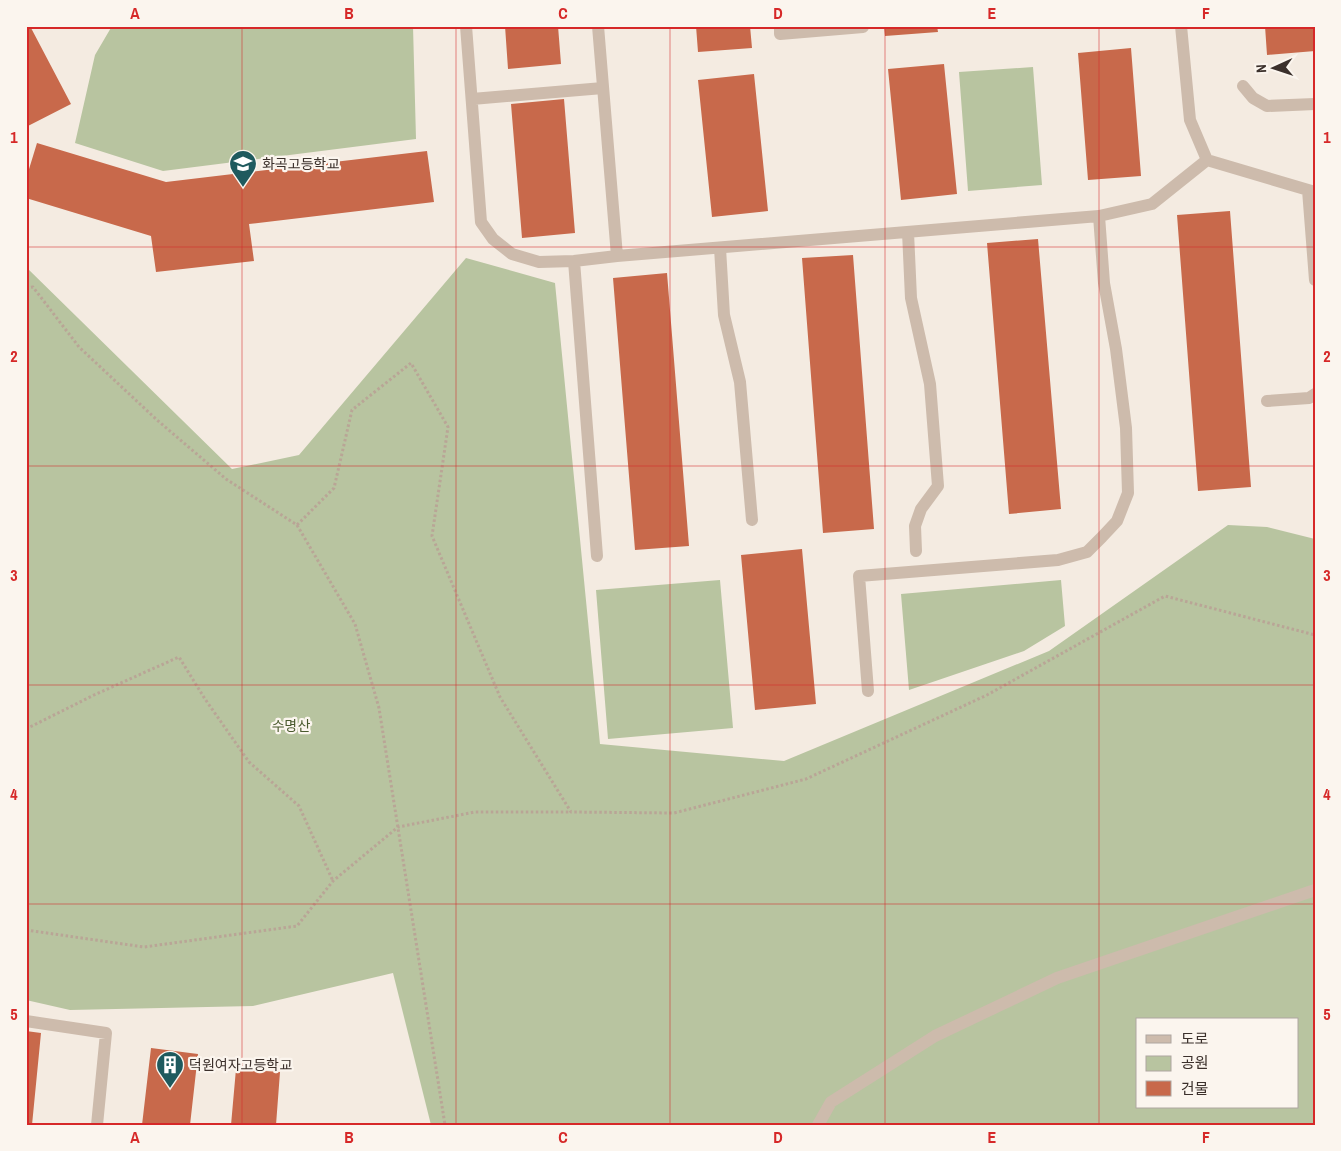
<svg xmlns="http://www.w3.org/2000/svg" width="1341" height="1151" font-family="'Archivo Narrow','Noto Sans KR',sans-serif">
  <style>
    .green { fill: #b8c4a0; fill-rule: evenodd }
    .building { fill: #c8694b }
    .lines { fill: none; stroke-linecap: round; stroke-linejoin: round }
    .path { stroke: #b9a596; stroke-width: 3; stroke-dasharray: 2.5 2.5; stroke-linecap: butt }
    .minor { stroke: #cdbbac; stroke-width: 12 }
    .grid { fill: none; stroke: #d62828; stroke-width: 1; stroke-opacity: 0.55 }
    .labels { text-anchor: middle; stroke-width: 4.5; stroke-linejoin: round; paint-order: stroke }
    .poi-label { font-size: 14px; fill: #3b302b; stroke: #fbf5ee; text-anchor: start }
    .park-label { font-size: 14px; fill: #4a5a2e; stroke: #fbf5ee }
    .neatline { fill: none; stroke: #d62828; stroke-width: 2 }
    .grid-label { font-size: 16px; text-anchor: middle; font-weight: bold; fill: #d62828 }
  </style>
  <rect width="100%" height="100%" fill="#f4ebe1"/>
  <path class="green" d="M112,26H413L416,139L163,171L75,143L95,55Z
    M1033,67L1042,185L968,191L959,72Z
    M466,258L555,283L600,744L784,761L1049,651L1228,525L1267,527L1315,539V1125H431L393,973L253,1006L70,1010L26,1000V267L232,469L299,455ZM1137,1020H1297V1107H1137Z
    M720,580L733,728L608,739L596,590Z
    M1061,580L1065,626L1024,651L909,690L901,594Z"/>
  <path class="building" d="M26,26H30L71,104L26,127Z
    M505,26H558L561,64L508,69Z
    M696,26H750L752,48L698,52Z
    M884,26H937L938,32L885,36Z
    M1265,26H1315V51L1267,55Z
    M1131,48L1141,176L1088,180L1078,53Z
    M944,64L957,194L901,200L888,69Z
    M754,74L768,211L712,217L698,80Z
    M564,99L575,233L522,238L511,104Z
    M37,143L166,182L427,151L434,202L249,224L254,261L156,272L151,236L26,198V179Z
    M1230,211L1251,487L1198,491L1177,215Z
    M1038,239L1061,509L1009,514L987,243Z
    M853,255L874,529L823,533L802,258Z
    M667,273L689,546L635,550L613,278Z
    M802,549L816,704L755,710L741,555Z
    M26,1031L41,1033L32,1125H26Z
    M151,1048L198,1054L190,1125H142Z
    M236,1069L280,1072L276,1125H231Z"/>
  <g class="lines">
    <path class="path" d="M26,288L33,287L79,347L157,420L226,479L297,525L334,488L352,410L411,363L448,427L432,536L500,697L571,812L674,813L806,779L987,695L1165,596L1315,635
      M297,525L355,624L379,708L445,1125
      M26,729L94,695L179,657L205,699L249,762L299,806L333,881
      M26,930L144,947L297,926L333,881L398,827L475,812H571"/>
    <path class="minor" d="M466,26L481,222L493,239L512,254L539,262L574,261L617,256
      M598,26L617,256L1099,216L1152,204L1207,160L1315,192
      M780,26V34L863,27
      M1181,26L1190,120L1207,160
      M1243,86L1253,98L1267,106L1315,104
      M472,99L603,88
      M1308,190L1315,280
      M908,232L911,298L930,384L938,486L921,509L915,526L916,551
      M720,248L724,315L740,382L752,520
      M574,261L597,556
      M1267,401L1309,398L1315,394
      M868,691L859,576L1058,560L1087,552L1102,537L1117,521L1128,493L1126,428L1116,349L1104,283L1099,216
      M26,1021L106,1033L97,1125
      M818,1125L831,1102L935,1036L1057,978L1315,890"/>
  </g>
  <path class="grid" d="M242,26V1125M456,26V1125M670,26V1125M885,26V1125M1099,26V1125M26,247H1315M26,466H1315M26,685H1315M26,904H1315"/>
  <defs>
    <symbol id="school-pin" viewBox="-11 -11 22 30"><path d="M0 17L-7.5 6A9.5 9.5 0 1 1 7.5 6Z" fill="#1f5a5e" stroke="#fbf5ee"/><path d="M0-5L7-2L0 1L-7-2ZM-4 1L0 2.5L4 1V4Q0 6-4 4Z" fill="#fff"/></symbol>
    <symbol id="building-pin" viewBox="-11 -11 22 30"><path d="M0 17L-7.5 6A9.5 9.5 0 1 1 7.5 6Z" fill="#1f5a5e" stroke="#fbf5ee"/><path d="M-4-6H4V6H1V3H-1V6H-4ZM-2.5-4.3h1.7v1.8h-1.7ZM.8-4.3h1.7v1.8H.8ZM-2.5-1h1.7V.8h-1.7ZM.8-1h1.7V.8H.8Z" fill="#fff"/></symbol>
  </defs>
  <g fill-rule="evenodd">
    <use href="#school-pin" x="227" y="148" width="32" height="43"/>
    <use href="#building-pin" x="154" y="1049" width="32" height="43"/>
  </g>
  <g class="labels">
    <g class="poi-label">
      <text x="262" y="169">화곡고등학교</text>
      <text x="189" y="1070">덕원여자고등학교</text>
    </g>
    <g class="park-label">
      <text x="291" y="731">수명산</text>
    </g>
  </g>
  <rect width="1341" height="1151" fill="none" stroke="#fbf5ee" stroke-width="55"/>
  <rect x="1136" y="1018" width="162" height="90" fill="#fbf5ee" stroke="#aea6a0"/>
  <rect x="1146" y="1035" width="25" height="8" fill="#cdbbac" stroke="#aea6a0"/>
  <text x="1181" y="1044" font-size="15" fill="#3b302b">도로</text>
  <rect x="1146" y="1056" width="25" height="15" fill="#b8c4a0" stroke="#aea6a0"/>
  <text x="1181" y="1068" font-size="15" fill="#3b302b">공원</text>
  <rect x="1146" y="1081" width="25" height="15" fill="#c8694b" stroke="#aea6a0"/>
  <text x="1181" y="1094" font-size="15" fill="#3b302b">건물</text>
  <g transform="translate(1274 68) rotate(267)" stroke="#fbf5ee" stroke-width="4" paint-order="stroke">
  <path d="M0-4L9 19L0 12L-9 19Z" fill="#3b302b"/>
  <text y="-8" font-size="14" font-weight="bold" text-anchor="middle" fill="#3b302b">N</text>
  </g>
  <rect x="28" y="28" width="1286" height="1096" class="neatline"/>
  <g class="grid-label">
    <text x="135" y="19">A</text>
    <text x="349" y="19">B</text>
    <text x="563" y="19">C</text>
    <text x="778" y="19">D</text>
    <text x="992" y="19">E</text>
    <text x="1206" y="19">F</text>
    <text x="14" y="143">1</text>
    <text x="1327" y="143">1</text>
    <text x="14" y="362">2</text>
    <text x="1327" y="362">2</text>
    <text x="14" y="581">3</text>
    <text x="1327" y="581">3</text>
    <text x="14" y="800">4</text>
    <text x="1327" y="800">4</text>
    <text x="14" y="1020">5</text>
    <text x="1327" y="1020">5</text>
    <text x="135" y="1143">A</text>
    <text x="349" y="1143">B</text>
    <text x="563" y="1143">C</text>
    <text x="778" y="1143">D</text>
    <text x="992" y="1143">E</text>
    <text x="1206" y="1143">F</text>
  </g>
</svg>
